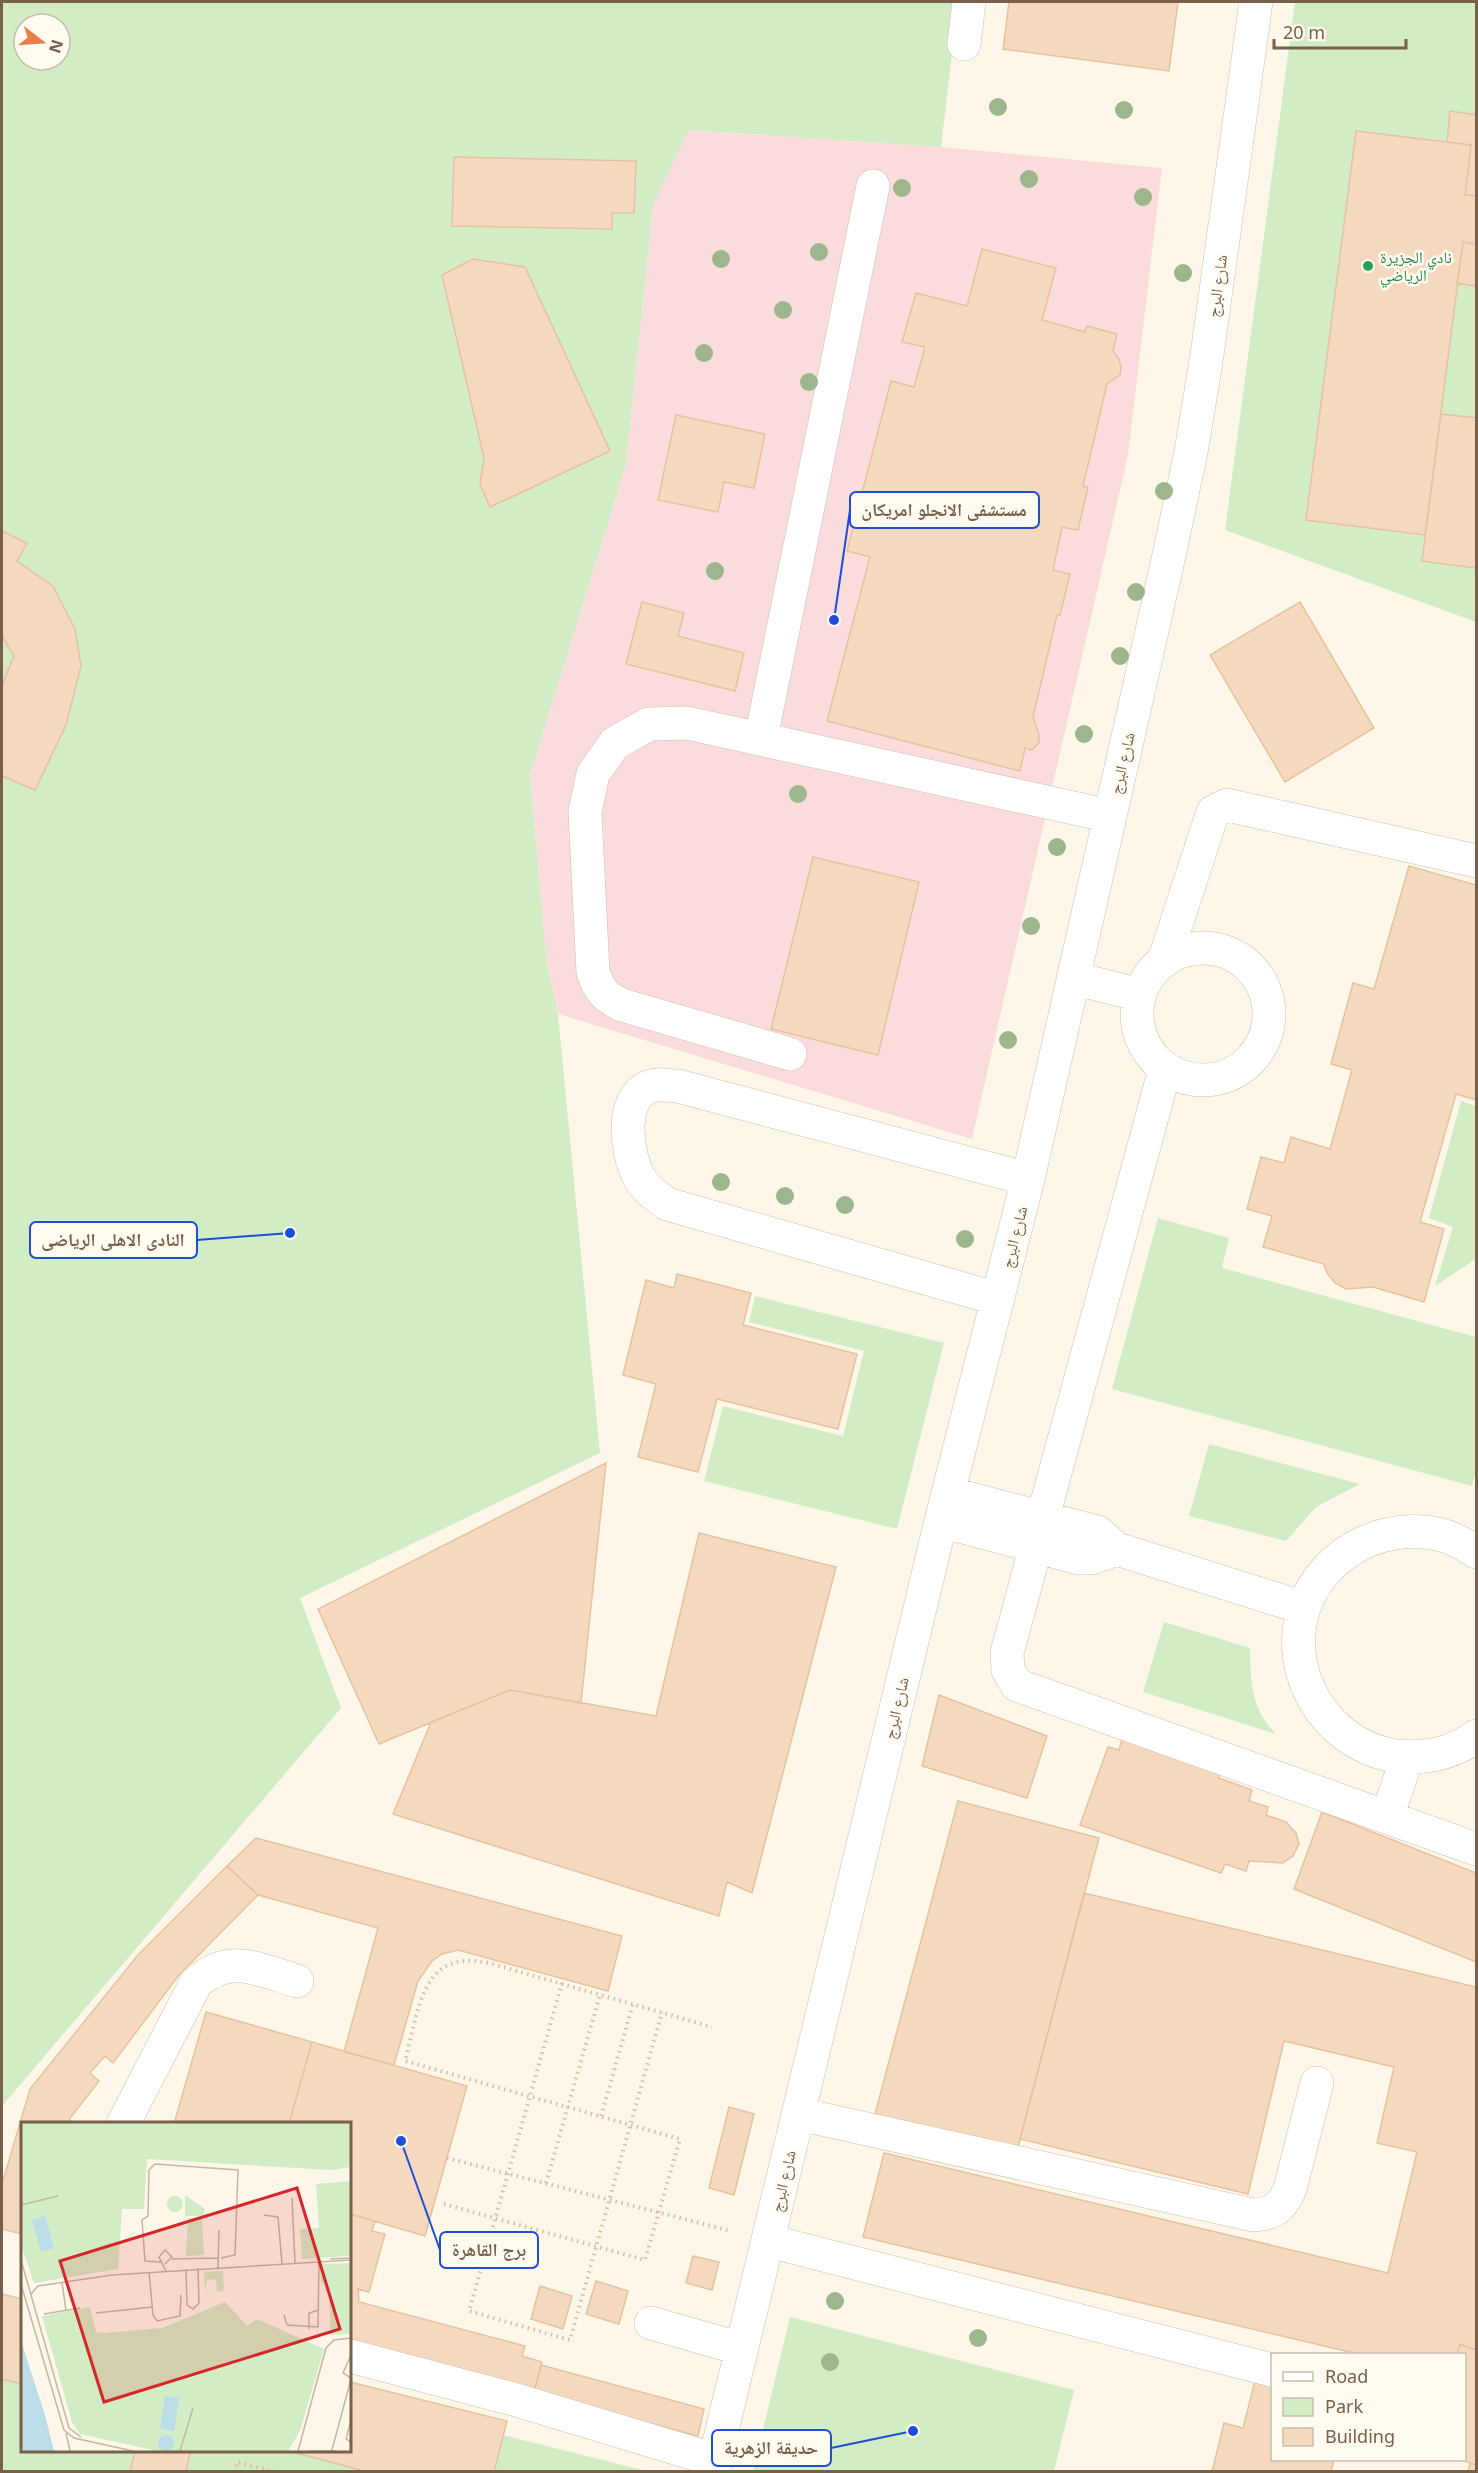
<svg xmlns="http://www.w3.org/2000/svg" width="1478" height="2473" font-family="'Noto Sans','Noto Naskh Arabic',sans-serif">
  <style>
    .medical { fill: #fbdcdc }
    .green { fill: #d2ecc6; fill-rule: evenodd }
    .building { fill: #f4d9bf; stroke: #e7c29f; stroke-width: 1.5 }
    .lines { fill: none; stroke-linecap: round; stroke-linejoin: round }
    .minor-casing { stroke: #d0c0ad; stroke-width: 34 }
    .path { stroke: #d9bda2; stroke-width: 4; stroke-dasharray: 1.5 4.5; stroke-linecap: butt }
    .minor { stroke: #fff; stroke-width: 33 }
    .tree { fill: #9db68d }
    .leisure-dot { fill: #2e9e5b; stroke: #fffbf0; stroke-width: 2 }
    .labels { text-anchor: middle; stroke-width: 5; stroke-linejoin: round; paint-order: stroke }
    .leisure-label { font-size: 16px; fill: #27864d; stroke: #fffbf0; text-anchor: start }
    .street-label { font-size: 16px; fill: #79604b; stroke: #fffbf0 }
    .inset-road { fill: none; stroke: #c4b6a5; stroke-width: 1.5 }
    .view { fill: #d62828; fill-opacity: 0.15; stroke: #d62828; stroke-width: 3 }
    .inset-edge { fill: none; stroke: #79604b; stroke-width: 3 }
    .leader { fill: none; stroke: #1d4ed8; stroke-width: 2 }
    .callout-dot { fill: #1d4ed8; stroke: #fffbf0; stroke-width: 2 }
    .callout { fill: #fffbf0; stroke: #1d4ed8; stroke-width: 2 }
    .callout-label { font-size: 18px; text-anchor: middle; font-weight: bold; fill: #79604b }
  </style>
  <rect width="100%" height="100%" fill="#fdf7e9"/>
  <path class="medical" d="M687,130L941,147L1162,168L1128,455L972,1139L558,1014L547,966L530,775L626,465L653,206Z"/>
  <path class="green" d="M2,2H958L941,147L688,130L653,206L626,465L530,775L547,966L558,1014L600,1453L300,1598L341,1708L2,2106ZM24,24H60V60H24Z
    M1295,2H1476V622L1225,530Z
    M1461,1101L1476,1106V1259L1435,1286L1453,1227L1429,1218Z
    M1158,1218L1229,1238L1222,1268L1476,1337V1471L1472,1486L1112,1389Z
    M755,1296L944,1343L897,1529L704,1481L723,1406L843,1436L864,1351L749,1322Z
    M1209,1444L1360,1484L1316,1507L1286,1541L1189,1516Z
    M1164,1622L1250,1648C1251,1683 1250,1707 1276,1734L1143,1692Z
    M790,2317L1074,2390L1054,2471H753Z
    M2,2379L22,2384V2450L285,2451L368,2471H2Z
    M503,2435L647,2471L494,2472Z"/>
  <path class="building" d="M1009,2H1178L1169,71L1003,49Z
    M1450,111L1476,115V196L1465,195L1471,145L1447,142Z
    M1356,131L1471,145L1465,195L1476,196V244L1463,242L1425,535L1306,520Z
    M454,157L636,161L634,213H612V229L452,226Z
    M1463,242L1476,244V286L1457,283Z
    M982,249L1056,268L1042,320L1085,332L1087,326L1117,334L1113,351L1119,359L1121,367L1120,375L1107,384L1083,486L1088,487L1078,530L1062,527L1053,570L1070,574L1060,615H1057L1033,717L1039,735V743L1032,750L1025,748L1020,771L827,721L870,557L847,551L891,381L914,387L925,347L902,342L916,293L967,306Z
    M473,259L525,267L610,451L490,507L480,484L484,458L442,275Z
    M1441,414L1476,418V568L1422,561Z
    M676,415L765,434L754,488L724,482L718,512L658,500Z
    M2,531L27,543L17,561L53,586L75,629L81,666L66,725L35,790L2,776V685L14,656L2,636Z
    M642,602L684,613L678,636L744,653L735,691L626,664Z
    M1300,602L1374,728L1285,782L1210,655Z
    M813,857L919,882L878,1055L771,1029Z
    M1409,866L1476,885V1100L1456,1094L1420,1222L1444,1229L1424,1302L1373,1287L1346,1289L1335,1283L1327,1273L1324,1264L1263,1247L1272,1216L1247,1209L1261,1157L1284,1163L1291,1137L1330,1149L1352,1070L1331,1064L1353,983L1374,989Z
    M677,1274L751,1293L743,1325L857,1354L838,1429L717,1399L698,1472L638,1457L656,1384L623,1375L646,1280L674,1288Z
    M606,1463L581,1703L510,1690L379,1744L318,1609Z
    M699,1533L836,1567L752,1893L727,1882L719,1916L393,1814L431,1722L510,1690L656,1716Z
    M939,1695L1047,1736L1027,1798L922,1766Z
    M1122,1739L1221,1773L1219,1778L1252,1790L1249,1801L1268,1807L1266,1815L1286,1822L1296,1833L1299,1844L1293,1856L1283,1863L1249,1861L1246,1871L1225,1864L1221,1873L1080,1825L1108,1747L1119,1750Z
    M958,1801L1099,1838L1016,2155L874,2118Z
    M1322,1812L1476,1873V1962L1294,1889Z
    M256,1838L622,1936L608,1991L458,1950L442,1954L432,1961L418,1981L394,2065L344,2052L378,1928L258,1895L227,1866Z
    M227,1866L258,1895L179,1975L113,2063L105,2056L90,2073L99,2081L70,2118L68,2124H22V2234L2,2229V2184L30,2089L138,1955Z
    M1084,1893L1476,1987V2350L1460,2344L1457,2354H1358L863,2237L884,2153L1388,2273L1417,2152L1377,2143L1394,2067L1284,2041L1248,2194L1020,2139Z
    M206,2012L312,2042L289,2124H174Z
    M312,2042L467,2086L425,2236L350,2214V2124H289Z
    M729,2107L754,2114L734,2195L709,2188Z
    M350,2214L375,2221L372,2231L385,2234L369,2292L358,2289L359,2302L525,2346L522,2356L542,2362L534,2392L361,2344L350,2338Z
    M693,2256L719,2262L712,2290L686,2283Z
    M596,2281L628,2291L619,2324L586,2314Z
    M540,2286L572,2296L563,2329L531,2319Z
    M2,2294L22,2299V2384L2,2379Z
    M1460,2344L1476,2350V2465L1461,2460H1464V2354H1457Z
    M541,2365L704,2409L698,2436L534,2392Z
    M1255,2381L1272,2386V2460H1334L1331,2472H1212L1224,2423L1243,2428Z
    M350,2382L507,2421L494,2472H368L285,2450H350Z
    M135,2450H181L190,2453L186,2472H130Z
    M1470,2463L1476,2465V2472H1468Z"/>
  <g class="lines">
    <defs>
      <path id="minor" d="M964,44L969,2
        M761,738L873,186
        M1137 1014a66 66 0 1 1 132 0a66 66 0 1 1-132 0Z
        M1164,961L1213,812L1227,805L1476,861
        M1073,978L1140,995
        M790,1054L622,1005C605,997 599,990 593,972L585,812L593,774L615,743L649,724L687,723L1110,816
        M998,1299L667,1204C656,1196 644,1188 638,1175C626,1151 618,1092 655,1085C662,1084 671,1086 678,1086L1028,1179
        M948,1493L1097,1532L1117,1549L1304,1608
        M1043,1517L1165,1069
        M941,1521L1079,1558H1092L1117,1549
        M1036,1546L1007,1653L1008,1670L1017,1685L1476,1849
        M1476,1552C1468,1547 1458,1540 1448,1537C1391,1518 1323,1550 1304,1608C1283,1672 1325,1742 1390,1755C1419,1760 1452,1755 1476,1736
        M1387,1817L1407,1758
        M799,2114L1253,2215C1274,2214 1282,2207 1290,2189L1317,2083
        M123,2124L196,1983C230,1952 259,1970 297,1981
        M769,2241L1272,2370
        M651,2323L742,2349
        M350,2356L513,2399L715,2460L714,2472
        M712,2472L941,1521L1028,1179L1168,560L1191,452L1206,362L1256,2"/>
    </defs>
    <use href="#minor" class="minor-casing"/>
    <path class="path" d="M562,1983L469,2311L570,2340L662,2012
      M601,2116L633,2004
      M447,2158L731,2231
      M546,2183L600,1995
      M444,2204L645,2260L680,2139L405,2061C419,2011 420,1948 489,1963L712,2027
      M235,2472L237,2462L275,2472"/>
    <use href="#minor" class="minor"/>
  </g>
  <g class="tree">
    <circle cx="998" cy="107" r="9"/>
    <circle cx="1124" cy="110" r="9"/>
    <circle cx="1029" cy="179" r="9"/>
    <circle cx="902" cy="188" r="9"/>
    <circle cx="1143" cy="197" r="9"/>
    <circle cx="819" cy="252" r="9"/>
    <circle cx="721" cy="259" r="9"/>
    <circle cx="1183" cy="273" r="9"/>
    <circle cx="783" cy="310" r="9"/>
    <circle cx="704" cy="353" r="9"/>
    <circle cx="809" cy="382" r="9"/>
    <circle cx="1164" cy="491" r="9"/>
    <circle cx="715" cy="571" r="9"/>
    <circle cx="1136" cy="592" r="9"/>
    <circle cx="1120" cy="656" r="9"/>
    <circle cx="1084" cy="734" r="9"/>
    <circle cx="798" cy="794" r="9"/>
    <circle cx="1057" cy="847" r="9"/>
    <circle cx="1031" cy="926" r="9"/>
    <circle cx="1008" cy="1040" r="9"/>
    <circle cx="721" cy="1182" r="9"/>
    <circle cx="785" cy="1196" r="9"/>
    <circle cx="845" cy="1205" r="9"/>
    <circle cx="965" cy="1239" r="9"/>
    <circle cx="835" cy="2301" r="9"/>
    <circle cx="978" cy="2338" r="9"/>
    <circle cx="830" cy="2362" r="9"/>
  </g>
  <circle class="leisure-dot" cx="1368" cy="266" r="6"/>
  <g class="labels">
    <g class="leisure-label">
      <text x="1380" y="263">نادي الجزيرة<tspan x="1380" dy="18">الرياضي</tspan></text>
    </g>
    <g class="street-label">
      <text transform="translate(1217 286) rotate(-82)" y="6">شارع البرج</text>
      <text transform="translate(1122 763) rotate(-77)" y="6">شارع البرج</text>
      <text transform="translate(1014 1237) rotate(-76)" y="6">شارع البرج</text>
      <text transform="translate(896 1708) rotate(-77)" y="6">شارع البرج</text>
      <text transform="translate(783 2181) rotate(-77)" y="6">شارع البرج</text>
    </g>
  </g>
  <g transform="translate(21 2122)">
    <rect width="330" height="330" fill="#fdf7e9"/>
    <path d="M0,1H330V45L310,48L126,37L123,87H101L97,147L13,161L0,123ZM330,59V134L281,137L279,107L298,106L295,62ZM164,73L184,87L182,94H164ZM146 82a8 8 0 1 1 16 0a8 8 0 1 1-16 0ZM167,96H181L183,133L165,134ZM330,141V212L310,213L307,161H300L299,142ZM202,149L203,169L196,170L195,157L186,158L184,170L183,150ZM204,180L226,204L236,197L303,227L279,309L267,329H136L59,312L51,300L21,194L69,185L75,210L83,211L141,206Z" fill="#d2ecc6"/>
    <path d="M24,94L33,126L20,130L11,98ZM0,219L24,293L33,329H0ZM144,274L158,276L153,309L139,307ZM137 321a8 8 0 1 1 16 0a8 8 0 1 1-16 0Z" fill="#bcdde8"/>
    <path class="inset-road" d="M271,76L274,141M0,83L37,74M243,93L257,95L261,142M151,137L197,136M309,137L330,136M0,138L48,306L60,315M140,140L124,139L121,98L127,94L128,48L134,42L217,48L214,133L200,136M144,142L151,135L144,128L138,135L145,149M197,146L198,108M165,147L166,183L172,187L178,181L177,146M128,150L132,193L136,199L159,194L160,173M41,160L45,189M0,162L43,308L53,316L112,329M10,172L17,164L91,153L330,138M75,191L131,185M23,192L59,186M263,193L266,203L297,205L298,139M288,207V191L298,188M330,233L322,251L330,256M330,298L325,317L330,320M45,311L49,329M311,328L330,257M159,329L172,286M277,329L305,226L313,218L330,216M289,329H315"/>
    <path class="view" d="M276,66L319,207L83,280L39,139Z"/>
    <rect width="330" height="330" class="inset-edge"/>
  </g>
  <path class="leader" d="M834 620L850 510M290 1233L197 1240M401 2141L440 2250M913 2431L831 2448"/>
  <g class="callout-dot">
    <circle cx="834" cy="620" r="6"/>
    <circle cx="290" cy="1233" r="6"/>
    <circle cx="401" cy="2141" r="6"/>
    <circle cx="913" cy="2431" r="6"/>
  </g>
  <g class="callout">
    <rect x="850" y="492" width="189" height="36" rx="6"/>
    <rect x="30" y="1222" width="167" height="36" rx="6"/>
    <rect x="440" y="2232" width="98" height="36" rx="6"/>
    <rect x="712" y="2430" width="119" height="36" rx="6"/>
  </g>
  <g class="callout-label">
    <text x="944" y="516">مستشفى الانجلو امريكان</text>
    <text x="113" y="1246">النادى الاهلى الرياضى</text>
    <text x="489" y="2256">برج القاهرة</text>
    <text x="771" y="2454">حديقة الزهرية</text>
  </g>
  <rect width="1478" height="2473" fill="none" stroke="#79604b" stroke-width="6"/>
  <rect x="1271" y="2353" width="195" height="108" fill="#fffbf0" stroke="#c9bdae" stroke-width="1.5"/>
  <rect x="1283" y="2372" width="30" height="9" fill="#ffffff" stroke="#c9bdae" stroke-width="1.5"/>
  <text x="1325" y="2383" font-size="18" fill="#79604b">Road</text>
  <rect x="1283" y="2398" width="30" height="18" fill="#d2ecc6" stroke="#c9bdae" stroke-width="1.5"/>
  <text x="1325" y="2413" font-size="18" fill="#79604b">Park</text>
  <rect x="1283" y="2428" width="30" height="18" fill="#f4d9bf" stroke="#c9bdae" stroke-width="1.5"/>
  <text x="1325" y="2443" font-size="18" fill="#79604b">Building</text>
  <g transform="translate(42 42) rotate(107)"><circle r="28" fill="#fffbf0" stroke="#c9bdae" stroke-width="1.5"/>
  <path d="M0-4.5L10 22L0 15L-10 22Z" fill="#ea7e4b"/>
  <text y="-9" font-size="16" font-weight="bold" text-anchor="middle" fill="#79604b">N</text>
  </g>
  <path d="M1274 39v9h132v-9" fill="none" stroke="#79604b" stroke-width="3"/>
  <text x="1283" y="39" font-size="18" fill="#79604b" stroke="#fffbf0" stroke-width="4.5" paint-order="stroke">20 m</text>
</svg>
